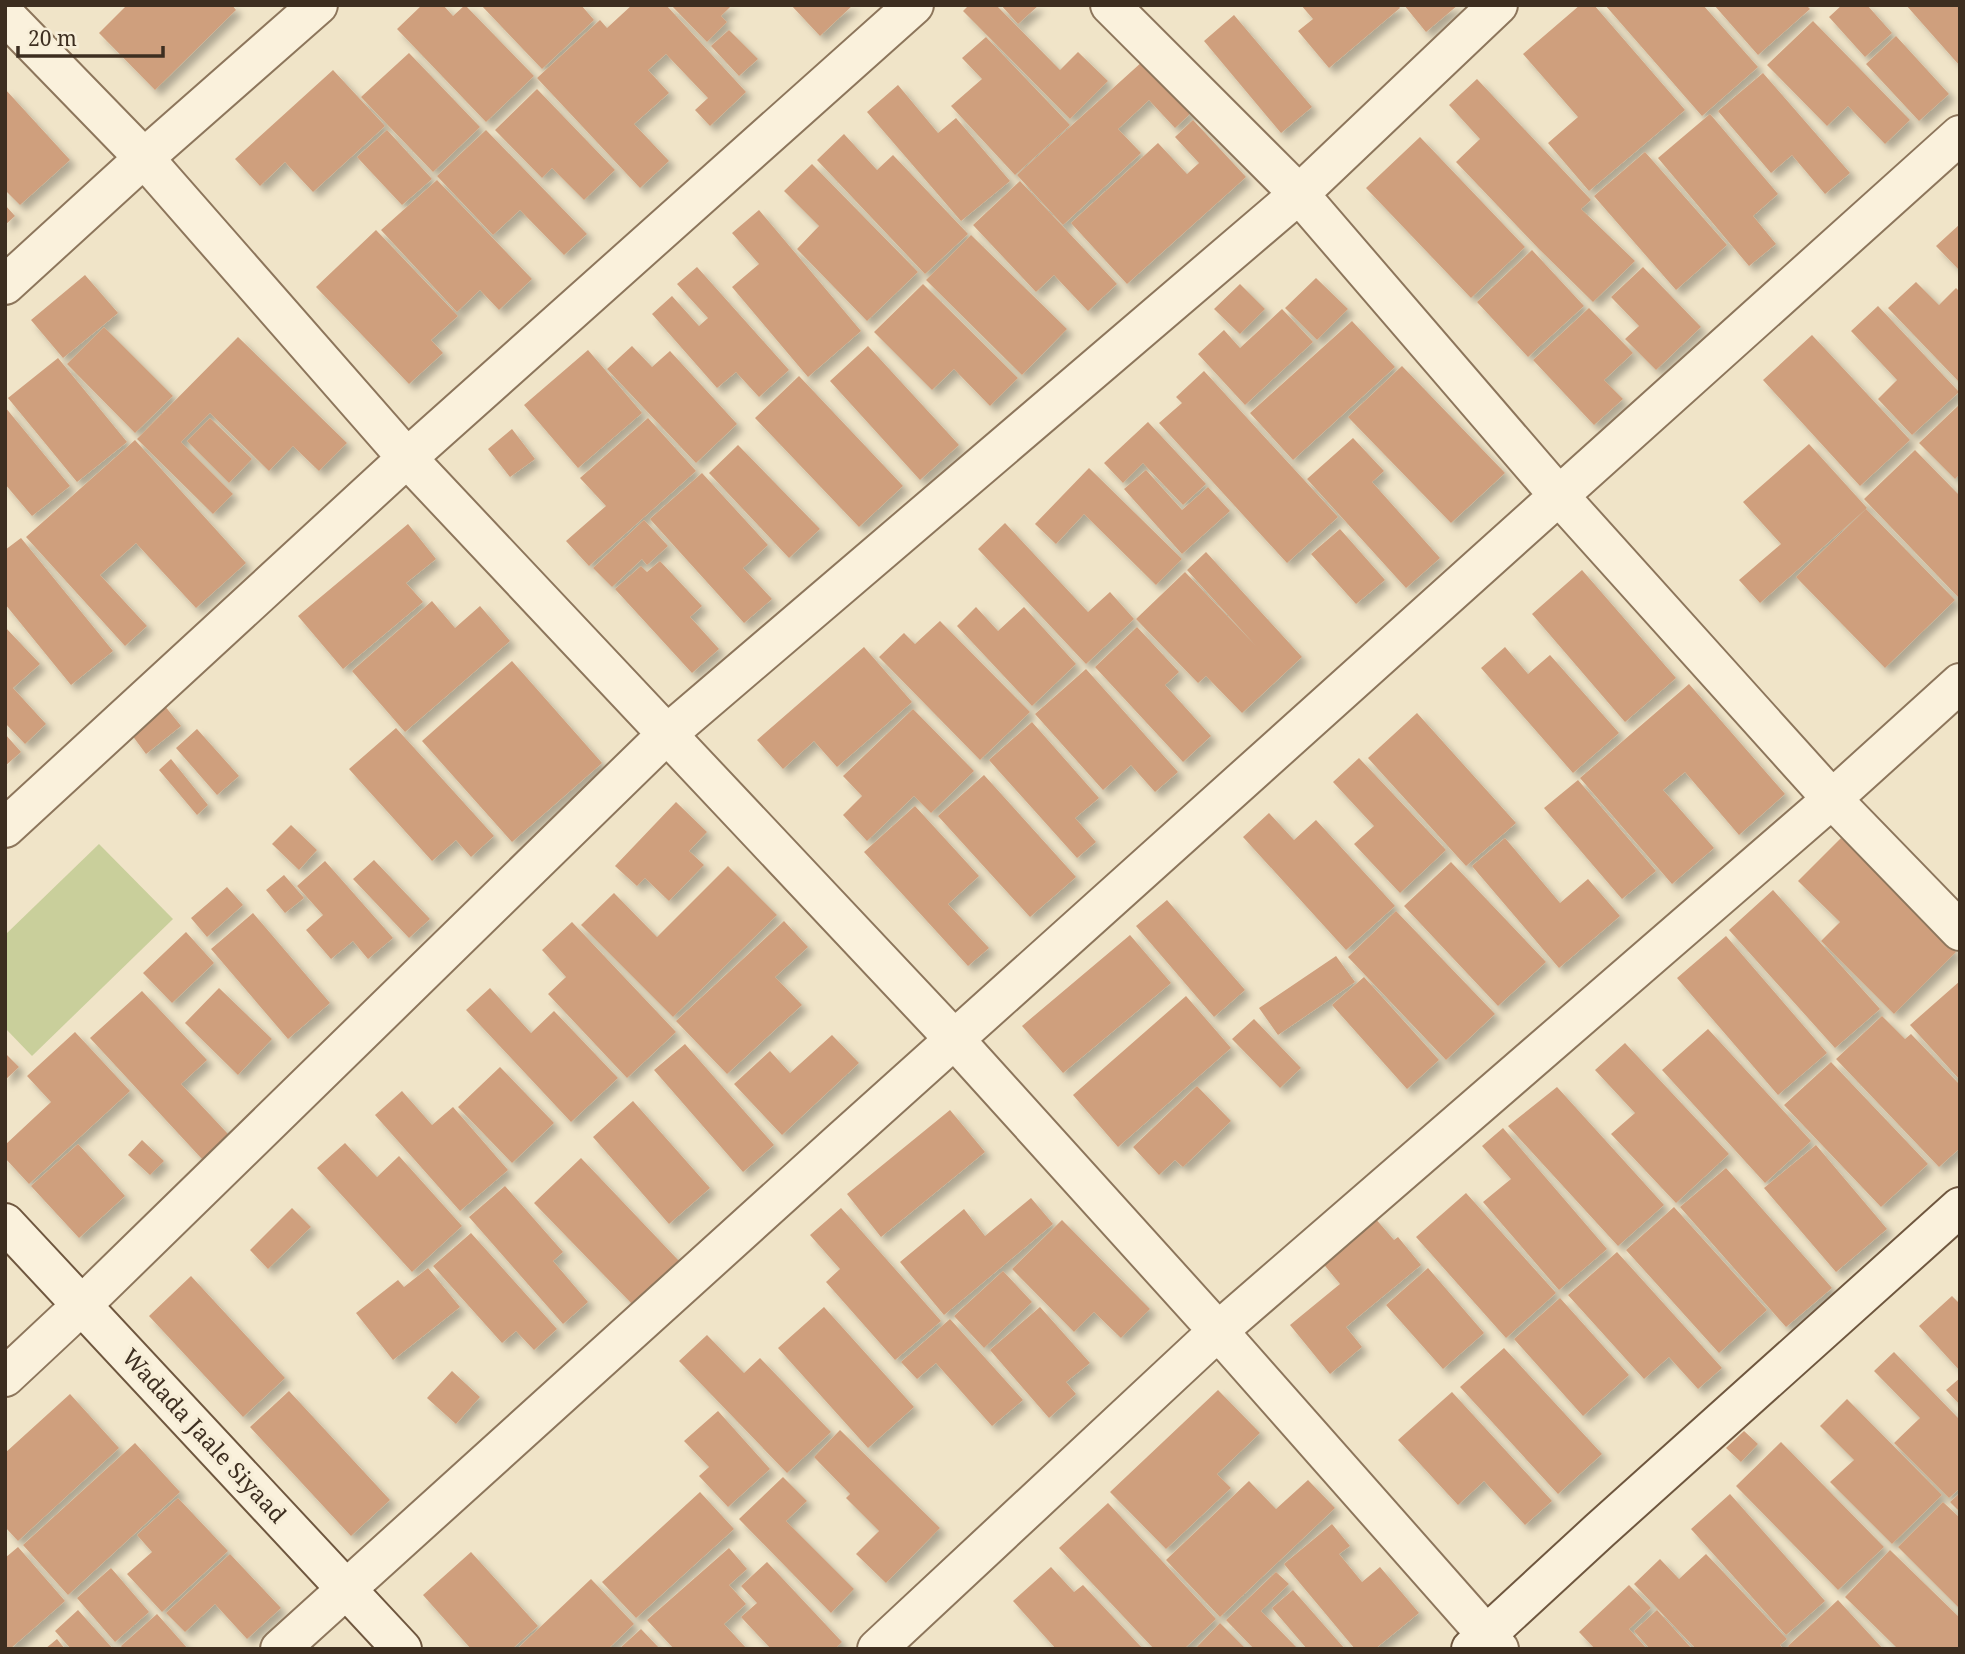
<svg xmlns="http://www.w3.org/2000/svg" width="1965" height="1654" font-family="'Noto Serif',serif">
  <style>
    .green { fill: #c9cf9b }
    .building { fill: #cf9f7d; filter: url(#shadow) }
    .lines { fill: none; stroke-linecap: round; stroke-linejoin: round }
    .street-casing { stroke: #8d765c; stroke-width: 42 }
    .secondary-casing { stroke: #6f573f; stroke-width: 42 }
    .street { stroke: #faf1dc; stroke-width: 38 }
    .secondary { stroke: #faf1dc; stroke-width: 38 }
    .labels { text-anchor: middle; stroke-width: 7; stroke-linejoin: round; paint-order: stroke }
    .street-label { font-size: 23px; fill: #3d2e20; stroke: #f7eed8 }
  </style>
  <defs>
    <filter id="shadow"><feDropShadow dx="6" dy="6" stdDeviation="3.5" flood-color="#0004"/></filter>
  </defs>
  <rect width="100%" height="100%" fill="#f0e4c8"/>
  <path class="green" d="M99,844L173,919L32,1056L5,1028V935Z"/>
  <path class="building" d="M127,5H232L236,10L155,90L99,33Z
    M422,5H443L453,16L465,5L534,76L486,122L397,29Z
    M481,5H581L594,20L542,69Z
    M632,5H666L746,92L710,126L695,110L708,98L666,54L648,70L669,93L634,124L669,161L640,188L537,78L600,20L607,28Z
    M671,5H732L721,16L727,22L707,42Z
    M791,5H853L820,36Z
    M969,5H996L1060,70L1078,52L1108,81L1070,119L963,11Z
    M1001,5H1039L1018,24Z
    M1301,5H1398L1400,8L1329,68L1298,31L1313,19Z
    M1404,5H1458L1426,32Z
    M1580,5H1594L1685,110L1589,191L1548,143L1578,117L1523,54Z
    M1605,5H1703L1758,67L1702,116Z
    M1714,5H1806L1810,9L1758,55Z
    M1842,5H1867L1892,33L1865,57L1829,17Z
    M1906,5H1960V66Z
    M1234,15L1312,107L1281,133L1204,41Z
    M1813,21L1910,120L1885,144L1848,106L1827,126L1767,65Z
    M729,30L758,59L739,76L711,46Z
    M1896,36L1949,94L1919,121L1866,64Z
    M986,37L1070,125L1015,175L951,106L982,79L962,58Z
    M409,53L480,127L433,172L361,97Z
    M1143,61L1191,113L1175,128L1149,100L1118,129L1141,153L1063,225L1017,175Z
    M333,70L385,126L313,192L285,162L260,186L235,159Z
    M1763,73L1850,173L1825,194L1792,155L1771,173L1718,111Z
    M1477,79L1591,200L1581,209L1635,261L1593,302L1539,249L1456,162L1480,139L1449,105Z
    M898,85L938,133L956,118L1010,181L961,221L867,112Z
    M5,89L70,160L20,205L5,190Z
    M537,89L615,170L584,200L552,168L542,178L495,130Z
    M1710,114L1778,194L1753,216L1776,244L1749,266L1658,158Z
    M1193,120L1246,177L1127,284L1071,223L1158,143L1187,174L1199,163L1175,137Z
    M387,130L432,179L402,205L357,157Z
    M486,130L587,234L564,255L520,210L493,235L437,176Z
    M844,134L877,170L893,155L968,234L925,274L817,160Z
    M1420,137L1525,247L1471,298L1366,188Z
    M1645,152L1727,245L1676,290L1594,196Z
    M812,164L918,272L867,321L797,249L819,226L784,191Z
    M437,180L532,279L499,310L480,290L457,312L381,230Z
    M1020,181L1117,284L1088,311L1054,275L1036,292L973,225Z
    M5,205L15,216L5,225Z
    M759,210L861,331L808,377L732,287L759,264L732,233Z
    M1960,224V271L1936,246Z
    M376,230L458,316L431,340L443,353L409,384L316,287Z
    M971,235L1067,329L1022,375L926,280Z
    M1532,250L1584,306L1528,357L1477,302Z
    M697,267L789,370L759,397L736,372L717,388L652,314L672,296L699,326L708,318L677,284Z
    M1643,267L1701,327L1656,370L1625,339L1639,326L1611,297Z
    M85,275L118,313L63,358L31,320Z
    M1316,278L1348,309L1317,340L1285,308Z
    M1916,282L1939,305L1956,288L1960,292V383L1888,308Z
    M923,284L1018,378L990,406L954,369L932,390L874,332Z
    M1240,284L1265,309L1240,334L1214,309Z
    M1878,306L1959,392L1912,435L1878,399L1897,380L1851,331Z
    M1589,308L1633,353L1604,380L1623,399L1594,425L1533,360Z
    M1282,309L1313,342L1245,405L1198,354L1224,330L1240,348Z
    M1352,321L1395,367L1293,460L1250,413Z
    M104,327L173,396L135,433L67,364Z
    M1812,335L1910,440L1860,486L1763,380Z
    M238,337L347,443L319,471L293,446L269,471L210,413L181,442L233,494L213,514L137,439Z
    M632,346L652,367L670,351L737,424L696,463L607,369Z
    M868,346L959,445L920,480L830,381Z
    M588,350L642,413L578,468L524,405Z
    M58,358L127,442L77,482L8,398Z
    M1402,366L1505,473L1451,523L1348,417Z
    M1204,371L1338,517L1287,563L1159,423L1182,403L1176,397Z
    M799,376L903,486L859,527L755,418Z
    M1960,404V474L1955,479L1919,443Z
    M5,407L70,486L32,516L5,484Z
    M210,418L252,459L229,483L187,441Z
    M648,418L696,471L589,566L566,541L606,506L580,478Z
    M1148,422L1206,484L1183,505L1143,463L1123,483L1104,463Z
    M512,429L535,459L510,477L488,449Z
    M1353,438L1384,471L1372,482L1440,558L1406,588L1307,479Z
    M135,440L246,563L196,608L136,543L100,575L147,626L125,646L26,537Z
    M1809,444L1867,508L1760,603L1739,580L1781,544L1743,502Z
    M738,445L820,529L789,558L709,473Z
    M1915,450L1960,496V599L1864,499Z
    M1089,468L1182,559L1156,585L1084,514L1056,544L1035,524Z
    M1146,470L1182,510L1208,487L1230,511L1182,554L1124,489Z
    M702,473L768,545L743,568L772,599L744,623L650,519Z
    M1866,509L1955,600L1885,668L1796,577Z
    M644,520L668,546L647,565L642,559L612,587L593,568Z
    M1005,523L1088,612L1110,592L1134,619L1086,664L978,549Z
    M408,524L436,559L406,583L423,602L343,669L298,616Z
    M1340,529L1385,580L1356,604L1311,554Z
    M21,538L113,651L71,685L5,604V550Z
    M1206,552L1302,657L1242,713L1206,676L1198,683L1136,619L1185,572L1256,646L1187,570Z
    M660,561L702,606L690,617L719,649L692,673L615,589L641,566L647,572Z
    M1582,570L1676,678L1625,722L1532,614Z
    M432,601L455,628L480,606L510,641L405,732L352,671Z
    M976,607L998,631L1024,607L1076,664L1032,706L957,626Z
    M940,621L1030,712L980,760L879,657L904,633L915,644Z
    M5,627L40,664L13,688L46,724L25,744L5,723Z
    M1137,627L1179,672L1165,685L1211,736L1183,762L1095,667Z
    M864,647L912,702L837,767L814,741L783,769L757,740Z
    M1505,647L1528,674L1550,655L1619,733L1573,773L1481,668Z
    M512,661L602,763L512,842L422,741Z
    M1086,669L1178,772L1155,792L1131,765L1103,790L1035,714Z
    M1689,684L1785,794L1739,835L1685,772L1663,790L1714,848L1672,884L1580,778Z
    M164,705L181,726L146,754L129,731Z
    M913,709L974,771L931,813L914,796L867,841L843,815L862,796L843,776Z
    M1417,713L1516,823L1466,866L1368,758Z
    M1032,722L1099,798L1075,818L1096,842L1077,858L989,760Z
    M396,728L494,836L471,857L456,840L432,861L349,769Z
    M197,729L239,776L217,795L176,748Z
    M5,734L21,752L5,766Z
    M1359,758L1446,850L1400,893L1354,844L1374,826L1333,782Z
    M171,759L208,805L197,815L159,770Z
    M984,775L1076,877L1030,917L938,816Z
    M1578,780L1656,871L1622,899L1544,808Z
    M676,802L707,832L689,851L704,865L669,901L645,878L637,886L615,866Z
    M915,806L979,876L948,904L989,948L968,966L864,852Z
    M1269,813L1294,840L1316,820L1395,906L1346,950L1243,837Z
    M291,825L317,850L299,870L272,844Z
    M1505,838L1560,903L1588,879L1620,916L1559,968L1472,866Z
    M1841,838L1956,952L1894,1014L1821,941L1840,922L1798,881Z
    M374,860L430,919L409,938L353,879Z
    M325,861L393,938L368,959L353,941L331,959L306,930L323,915L297,886Z
    M1451,862L1546,962L1498,1006L1404,906Z
    M728,866L777,915L673,1017L581,925L614,893L657,937Z
    M284,875L304,898L285,913L266,890Z
    M227,887L243,905L207,937L191,918Z
    M1773,890L1880,1009L1835,1048L1729,930Z
    M1167,900L1245,990L1214,1017L1136,926Z
    M1396,911L1495,1014L1446,1060L1348,957Z
    M253,913L330,1003L288,1039L211,949Z
    M784,921L808,947L775,977L802,1005L727,1074L676,1021Z
    M572,922L676,1032L627,1078L548,994L566,977L542,950Z
    M186,932L214,963L172,1003L143,973Z
    M1130,935L1171,983L1063,1073L1022,1026Z
    M1726,936L1827,1053L1778,1095L1677,978Z
    M1336,956L1355,982L1278,1035L1259,1008Z
    M1364,977L1439,1060L1407,1089L1332,1005Z
    M1960,981V1080L1910,1025Z
    M219,988L272,1039L238,1075L185,1023Z
    M490,988L531,1033L554,1011L618,1078L571,1122L466,1010Z
    M142,991L207,1060L181,1084L228,1134L202,1159L90,1038Z
    M1186,996L1231,1048L1118,1147L1073,1095Z
    M1882,1016L1905,1039L1911,1034L1960,1085V1148L1939,1167L1836,1059Z
    M1254,1019L1301,1068L1280,1088L1232,1039Z
    M1708,1029L1811,1141L1765,1183L1662,1070Z
    M75,1032L130,1091L29,1184L5,1158V1145L51,1102L27,1076Z
    M832,1035L859,1063L782,1135L734,1084L770,1051L790,1073Z
    M1625,1043L1729,1154L1676,1203L1611,1134L1635,1113L1595,1070Z
    M685,1044L774,1145L743,1172L654,1070Z
    M5,1053L19,1067L5,1080Z
    M1831,1062L1928,1164L1881,1207L1784,1105Z
    M500,1067L554,1123L512,1163L458,1107Z
    M1197,1086L1231,1121L1183,1167L1175,1160L1159,1175L1133,1147Z
    M1557,1087L1664,1205L1618,1246L1508,1126Z
    M402,1091L432,1125L453,1107L508,1170L460,1211L375,1115Z
    M633,1101L710,1188L669,1224L593,1137Z
    M950,1110L985,1152L881,1237L847,1194Z
    M1503,1128L1607,1249L1559,1290L1483,1202L1511,1179L1482,1146Z
    M142,1140L164,1161L150,1175L128,1155Z
    M345,1143L377,1177L399,1156L462,1226L412,1272L317,1168Z
    M78,1144L125,1196L79,1238L31,1186Z
    M1816,1145L1887,1229L1836,1272L1764,1188Z
    M581,1158L679,1261L633,1305L534,1203Z
    M1726,1168L1832,1288L1786,1327L1680,1207Z
    M505,1186L563,1252L553,1261L588,1302L563,1324L469,1217Z
    M1466,1193L1556,1293L1506,1338L1416,1237Z
    M1031,1198L1053,1224L944,1315L900,1262L964,1209L985,1236Z
    M1674,1207L1767,1310L1719,1353L1626,1250Z
    M292,1208L311,1227L268,1269L250,1250Z
    M841,1208L941,1321L895,1360L826,1282L840,1269L810,1235Z
    M1374,1217L1394,1240L1398,1237L1421,1265L1346,1327L1362,1347L1330,1374L1290,1325L1340,1284L1321,1261Z
    M1062,1220L1150,1309L1121,1338L1094,1312L1074,1332L1012,1269Z
    M471,1233L557,1329L534,1350L516,1331L502,1343L433,1266Z
    M1617,1252L1722,1368L1698,1389L1669,1357L1644,1379L1568,1295Z
    M428,1268L460,1307L393,1360L356,1313L398,1280L404,1287Z
    M1428,1268L1484,1333L1443,1369L1386,1305Z
    M1003,1271L1032,1302L984,1348L954,1316Z
    M191,1276L285,1378L243,1417L149,1316Z
    M1952,1296L1960,1304V1371L1919,1326Z
    M1560,1298L1629,1375L1583,1416L1514,1339Z
    M824,1307L914,1407L868,1448L778,1348Z
    M1040,1307L1090,1363L1066,1382L1076,1394L1049,1418L990,1350Z
    M950,1319L1023,1400L992,1426L936,1363L917,1379L901,1362Z
    M707,1335L744,1373L760,1358L831,1432L787,1473L679,1361Z
    M1504,1348L1602,1454L1558,1494L1460,1387Z
    M1894,1352L1960,1420V1488L1949,1498L1894,1443L1920,1418L1874,1371Z
    M452,1371L480,1397L456,1424L427,1398Z
    M1960,1378V1405L1946,1390Z
    M1218,1390L1260,1433L1217,1474L1231,1488L1166,1549L1110,1492Z
    M289,1391L390,1500L351,1536L250,1427Z
    M1452,1392L1552,1501L1525,1525L1484,1481L1458,1505L1398,1440Z
    M70,1394L119,1448L18,1541L5,1527V1453Z
    M1847,1399L1942,1495L1892,1544L1830,1482L1854,1460L1820,1426Z
    M718,1411L770,1469L728,1507L699,1476L709,1467L684,1441Z
    M840,1430L940,1528L886,1583L856,1554L879,1531L846,1498L850,1494L814,1457Z
    M1744,1431L1758,1444L1741,1462L1726,1448Z
    M1781,1442L1884,1547L1838,1590L1736,1486Z
    M135,1443L180,1492L68,1595L23,1545Z
    M783,1477L807,1501L786,1521L854,1589L831,1613L739,1519Z
    M1308,1480L1335,1508L1220,1617L1166,1560L1249,1481L1276,1509Z
    M700,1492L734,1529L636,1618L602,1582Z
    M1960,1493V1512L1950,1502Z
    M1730,1494L1825,1601L1786,1635L1691,1529Z
    M178,1498L228,1551L162,1612L127,1574L152,1552L137,1535Z
    M1943,1502L1960,1518V1609L1898,1547Z
    M1108,1503L1216,1619L1184,1649H1154L1059,1548Z
    M1332,1524L1350,1546L1339,1554L1362,1582L1380,1567L1419,1613L1375,1649H1355L1284,1564Z
    M18,1547L65,1601L10,1649H5V1558Z
    M729,1548L747,1569L729,1585L746,1604L724,1624L747,1649H674L647,1620Z
    M1890,1550L1960,1618V1649H1898L1845,1597Z
    M471,1552L538,1626L512,1649H471L423,1595Z
    M230,1554L281,1608L247,1639L215,1604L185,1632L166,1613Z
    M1706,1554L1787,1639L1780,1645L1783,1649H1696L1634,1584L1660,1559L1679,1579Z
    M767,1562L842,1642L835,1649H771L741,1617L757,1603L741,1586Z
    M1051,1567L1074,1592L1083,1585L1143,1649H1056L1013,1601Z
    M111,1568L149,1612L115,1642L77,1598Z
    M1276,1572L1289,1584L1261,1611L1298,1649H1254L1226,1620Z
    M591,1579L634,1624L608,1649H517Z
    M1629,1585L1651,1608L1629,1629L1647,1649H1595L1579,1632Z
    M1293,1590L1345,1649H1307L1272,1608Z
    M1838,1600L1883,1649H1790L1788,1646Z
    M78,1610L113,1649H71L55,1631Z
    M1657,1610L1692,1649H1650L1634,1631Z
    M157,1614L188,1649H123L121,1646Z
    M1220,1623L1246,1649H1195Z
    M641,1629L660,1649H619Z
    M57,1639L65,1649H45Z"/>
  <g class="lines">
    <defs>
      <path id="street" d="M1110,5L1299,194L1560,497L1832,799L1960,931
        M5,15L144,158L407,458L954,1039L1218,1331L1499,1649
        M5,285L144,158L318,5
        M5,828L407,458L914,5
        M5,1377L82,1305L666,735L1299,194L1498,5
        M280,1649C837,1141 1401,641 1960,135
        M877,1649L1218,1331L1832,799L1960,683"/>
      <path id="secondary" d="M5,1223L402,1649
        M1471,1649L1599,1531L1960,1207"/>
    </defs>
    <use href="#street" class="street-casing"/>
    <use href="#secondary" class="secondary-casing"/>
    <use href="#street" class="street"/>
    <use href="#secondary" class="secondary"/>
  </g>
  <g class="labels">
    <g class="street-label">
      <text transform="translate(204 1436) rotate(47)" y="8">Wadada Jaale Siyaad</text>
    </g>
  </g>
  <rect width="1965" height="1654" fill="none" stroke="#3d2e20" stroke-width="14"/>
  <path d="M18 46v10h145v-10" fill="none" stroke="#3d2e20" stroke-width="3.5"/>
  <text x="28" y="46" font-size="21" fill="#3d2e20" stroke="#f7eed8" stroke-width="5" paint-order="stroke">20 m</text>
</svg>
